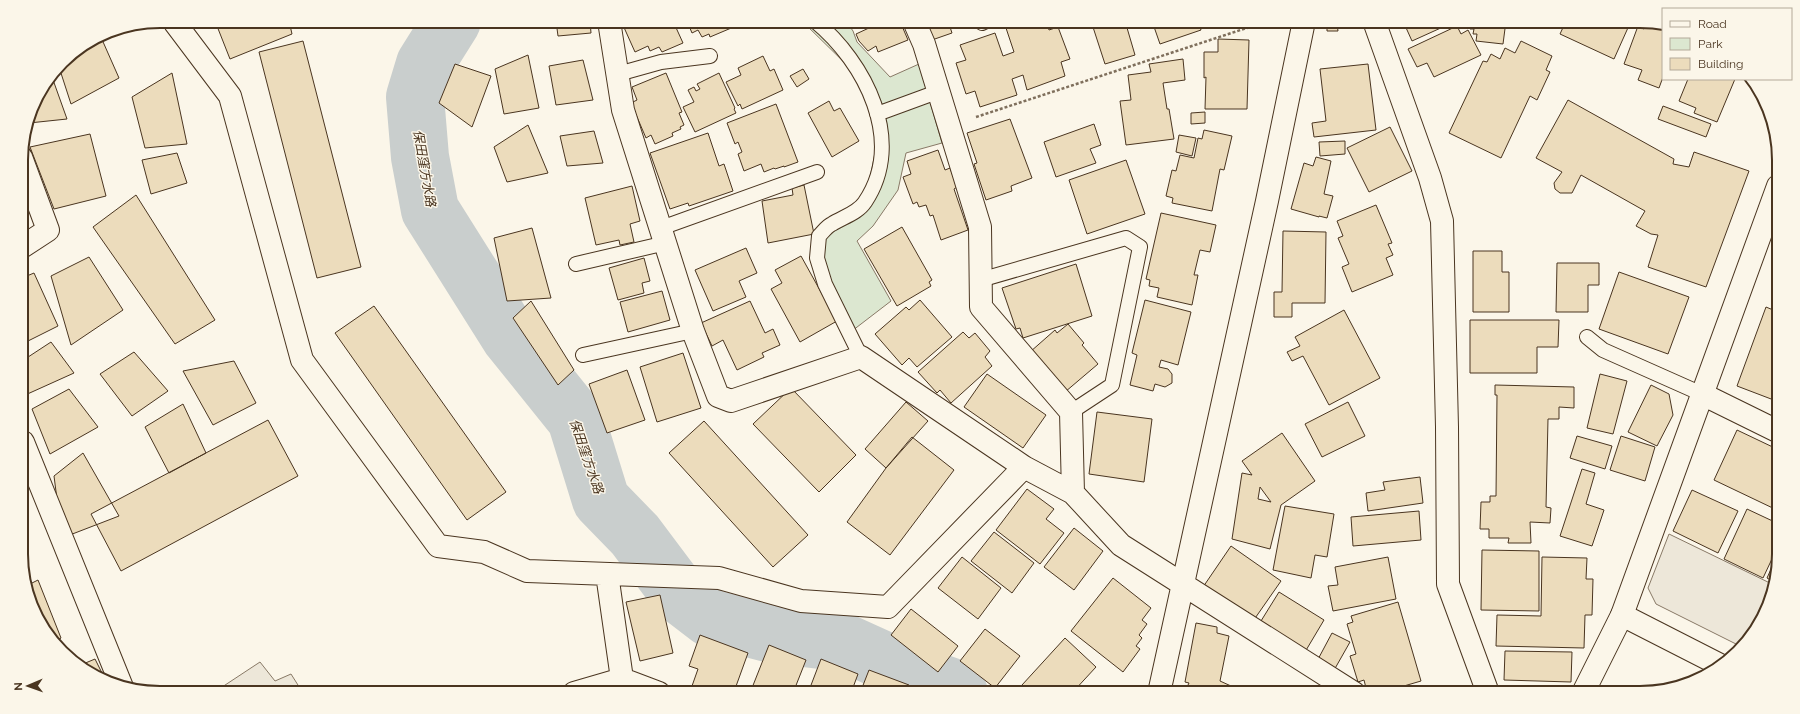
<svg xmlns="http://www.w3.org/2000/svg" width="1800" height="714" font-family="Raleway,'Noto Sans JP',sans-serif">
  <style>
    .green { fill: #dce7d0; stroke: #887966 }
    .parking { fill: #ede7d9; stroke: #887966 }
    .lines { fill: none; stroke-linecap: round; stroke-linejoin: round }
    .river { stroke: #c9cecd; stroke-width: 58 }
    .building { fill: #ecdcbc; stroke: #4a3520; fill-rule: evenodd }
    .service-casing { stroke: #4a3520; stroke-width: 16 }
    .minor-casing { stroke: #4a3520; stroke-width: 24 }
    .tertiary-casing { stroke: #4a3520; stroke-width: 24 }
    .path { stroke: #7f6f5c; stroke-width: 2.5; stroke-dasharray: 3 2; stroke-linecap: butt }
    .service { stroke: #fbf6e9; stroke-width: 14 }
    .minor { stroke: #fbf6e9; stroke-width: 22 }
    .tertiary { stroke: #fbf6e9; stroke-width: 22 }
    .labels { text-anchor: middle; stroke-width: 3; stroke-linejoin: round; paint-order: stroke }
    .water-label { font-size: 13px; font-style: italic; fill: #4a3520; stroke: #fbf6e9 }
    .rim { fill: none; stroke: #4a3520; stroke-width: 2 }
  </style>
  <rect width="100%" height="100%" fill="#fbf6e9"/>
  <path class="green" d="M802,21H846L853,31L857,42L890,77L919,64L942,143L906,153L898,190L873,226L857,241L891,301L848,334L814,238L862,196L870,177L877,144L874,117L853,71Z"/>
  <path class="parking" d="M1669,534L1774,585L1772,599L1750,639L1742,647L1656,604L1648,588Z
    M260,662L275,681L291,674L303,693H213Z"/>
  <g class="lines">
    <path class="river" d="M452,21L425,64L415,97L420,157L430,210L510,337L576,419L601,500L635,535L680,595L710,618L772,634L845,643L909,672L949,686L959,693"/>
  </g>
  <path class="building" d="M215,21H289L292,34L230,59Z
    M513,21H543V22L513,25Z
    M556,21H590L591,33L558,36Z
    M626,21H673L683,43L662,52L659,47L650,51L648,46L635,52L622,23Z
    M687,21H734L736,26L710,37L709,34L702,37L698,30L692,33Z
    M884,21H896L898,27L902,26L908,40L878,52L876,46L868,51L859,41L856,34Z
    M920,21H948L952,33L929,41Z
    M1026,21H1046L1049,30L1058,27L1070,59L1061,62L1065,76L1027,90L1023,75L1012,79L1017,95L980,107L975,91L966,94L956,63L966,60L960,45L995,33L1003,56L1014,52L1006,28Z
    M1091,21H1125L1135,55L1105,64Z
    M1152,21H1198L1201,30L1160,44Z
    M1322,21H1347V23L1337,24L1338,31H1327V24L1321,25Z
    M1403,21H1453L1454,22L1412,41Z
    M1471,21H1506L1503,44L1476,41L1477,34H1473L1474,29H1470Z
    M1566,21H1631L1614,59L1560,34Z
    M1647,22L1663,29V77L1659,88L1638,80L1642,70L1624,64L1638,26L1644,29Z
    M1457,26L1461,34L1468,30L1481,55L1434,77L1427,63L1417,67L1408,49Z
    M100,35L119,78L71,104L59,67L68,56Z
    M1218,39L1249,40L1247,109H1205L1206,77L1204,78V52H1218Z
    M303,41L361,267L317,278L259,52Z
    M1521,41L1552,56L1546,70L1550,72L1537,100L1530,96L1501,158L1449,133L1483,61L1487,62L1491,54L1500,59L1505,48L1515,53Z
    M528,55L539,108L504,114L495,69Z
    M763,56L770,71L774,69L783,90L742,109L740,104L738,106L726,82L741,75L738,68Z
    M1183,59L1185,80L1163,83L1167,109H1169L1174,139L1126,145L1120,101L1131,100L1128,75L1151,72L1149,64Z
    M583,60L593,100L556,105L549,66Z
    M455,64L491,76L472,127L439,103Z
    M1368,64L1376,130L1314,137L1312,123L1326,121L1320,69Z
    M803,69L809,79L797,87L790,76Z
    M172,73L187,144L145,148L132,97Z
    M666,73L682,112L679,113L684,125L680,127L681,129L672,133L673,136L655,144L651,135L646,138L631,103L637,100L632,87Z
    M719,73L735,108L734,109L736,113L695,132L683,107L694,102L688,90L694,87L696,91L700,89L697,84Z
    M52,77L67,119L29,123L35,98Z
    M1688,79H1735L1717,122L1694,113L1696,108L1679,101Z
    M1568,100L1674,159L1673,164L1689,167L1694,152L1749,171L1706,287L1648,267L1658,235L1651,234L1636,226L1645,211L1581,175L1572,193H1560L1555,189L1554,183L1562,172L1536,158Z
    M829,101L834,111L840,108L859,141L832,157L808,113Z
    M776,104L798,162L784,167V166L775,169L774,168L764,172L761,164L744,171L738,154L742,152L738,142L735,144L727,123Z
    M1663,106L1711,124L1706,137L1658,119Z
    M1205,112V123L1191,124V113Z
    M1010,119L1032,178L1011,186L1012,191L986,200L974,164L977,163L967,133Z
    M1094,124L1101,145L1090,149L1096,163L1056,177L1044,142Z
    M528,125L548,173L507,182L494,147Z
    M1390,127L1412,171L1369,192L1347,148Z
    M1204,130L1232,136L1224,170L1220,169L1212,211L1172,203L1173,198L1166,196L1172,170L1176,171L1180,155L1194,158L1198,138L1202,139Z
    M594,131L603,163L567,166L560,136Z
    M708,133L719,166L724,164L733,191L689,206L688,203L670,209L650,153Z
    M90,134L106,196L54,209L30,147Z
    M1179,135L1196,138L1192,156L1176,152Z
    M1345,141V154L1320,156L1319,142Z
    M938,150L945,170L950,168L957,187L954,189L968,230L941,240L933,215L930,216L926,205L919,207L917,202L913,204L903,177L911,174L907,161Z
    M177,153L187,183L151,194L142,160Z
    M1316,157L1331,161L1324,194L1333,196L1327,218L1319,216V217L1291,209L1304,163L1313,166Z
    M1126,160L1145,214L1087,234L1069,180Z
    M804,185L814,234L768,243L762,201L793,195L792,188Z
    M632,186L640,221L630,224L634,242L620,245L619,240L596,245L585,198Z
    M136,195L215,320L175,344L93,227Z
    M1376,205L1392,243L1388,244L1393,255L1386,258L1393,275L1352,292L1342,267L1349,264L1338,238L1343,236L1337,221Z
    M1161,213L1216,225L1210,252L1200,250L1194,275H1198L1192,305L1157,297L1159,288L1149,286L1150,280L1146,279Z
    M902,227L932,280L929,282L931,286L897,306L864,249Z
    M532,228L551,298L507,301L494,238Z
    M1283,231L1326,232L1325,303H1292V317H1274V292H1282Z
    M746,248L757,273L739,281L746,297L713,311L695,270Z
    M1473,251H1502V272H1509V312H1473Z
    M801,256L837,321L800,342L771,289L782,283L775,270Z
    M89,257L123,310L71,345L51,276Z
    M644,258L650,281L642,283L644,293L618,300L609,268Z
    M1557,263H1599V285H1588V312H1556Z
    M1076,264L1092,316L1023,338L1020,328L1016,329L1002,288Z
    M1619,272L1689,297L1668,354L1599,329Z
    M34,273L58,326L22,344V278Z
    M662,291L670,320L628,332L620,302Z
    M920,300L952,337L917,367L909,358L902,365L875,334L906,307L909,310Z
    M1145,300L1191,312L1178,365L1161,360L1159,367L1168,369L1172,374V383L1165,387L1155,384L1153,391L1130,385L1137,355L1132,353Z
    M531,301L574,370L558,385L513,318Z
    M750,301L765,333L773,329L780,345L762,353L764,357L737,370L723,340L712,346L701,323Z
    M374,306L506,492L467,520L335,333Z
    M1766,307L1778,312L1779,402L1737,386Z
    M1344,310L1380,378L1329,405L1303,356L1292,361L1287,352L1300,346L1295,337Z
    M1470,320H1559L1558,347H1537V373H1470Z
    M1068,324L1084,343L1082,345L1098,364L1065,392L1030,352L1055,330L1057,333Z
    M963,332L969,338L975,333L990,351L985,357L992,366L951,403L940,390L937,393L918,372Z
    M51,342L74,373L23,396L22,361Z
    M134,352L168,391L132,416L100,374Z
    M683,353L701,408L657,422L640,367Z
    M234,361L256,403L213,425L183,371Z
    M627,370L645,420L607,433L589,384Z
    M987,374L1046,415L1023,448L964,407Z
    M1600,374L1627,381L1613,434L1587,428Z
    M1495,385L1574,387V408L1559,407V419H1548L1546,507L1551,508L1550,523L1530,522L1531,543H1508L1509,538H1489V529H1480L1481,502H1490V496H1496L1497,395H1495Z
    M1651,385L1669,394L1673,415L1657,446L1628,432Z
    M791,388L856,455L819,492L753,424Z
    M69,389L98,427L50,454L32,409Z
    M906,402L928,421L886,468L865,449Z
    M1348,402L1365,436L1322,457L1305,424Z
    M183,404L206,453L169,473L145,427Z
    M1097,412L1152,419L1144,482L1089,474Z
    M268,420L298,476L121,571L91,514Z
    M704,421L808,535L773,567L669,453Z
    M1737,430L1779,450V511L1714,480Z
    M1282,433L1315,481L1281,505L1270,549L1232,539L1242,473L1252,475L1242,461ZM1260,487L1271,502L1258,499Z
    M1577,436L1612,446L1605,469L1570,458Z
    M1621,436L1655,447L1645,481L1610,470Z
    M912,437L954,470L890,555L847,522L886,468Z
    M83,453L119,516L62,538L54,476Z
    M1582,469L1595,473L1586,504L1604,510L1592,546L1560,536Z
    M1420,477L1423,503L1368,511L1366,493L1385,490L1383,482Z
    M1027,489L1054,509L1046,519L1064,533L1040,564L996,530Z
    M1692,490L1738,511L1718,553L1673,531Z
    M1285,506L1334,514L1327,557L1315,555L1311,578L1273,570Z
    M1747,509L1779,524V544L1763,578L1724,559Z
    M1419,511L1421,540L1353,546L1351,517Z
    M1074,528L1103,551L1074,590L1044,567Z
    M994,532L1034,563L1012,593L971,561Z
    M1231,546L1281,581L1251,624L1201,590Z
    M1482,550L1539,551V611L1481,610Z
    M962,557L1001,588L978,619L938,588Z
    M1388,557L1396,599L1333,611L1328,586L1338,585L1335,567Z
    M1542,557L1587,558L1586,579H1593L1592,615H1585L1584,648L1496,646L1497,615L1541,616Z
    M1776,558L1778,559L1774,582L1767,578Z
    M1113,578L1151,608L1142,620L1147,624L1139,635L1142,638L1136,646L1140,649L1123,672L1071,631Z
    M38,580L61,638L54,643L26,586Z
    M1279,592L1324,620L1302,657L1256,629Z
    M660,595L673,653L640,661L626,602Z
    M1398,602L1421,681L1380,693H1374L1373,690L1367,692L1364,680L1358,682L1350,656L1356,654L1347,624L1353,622L1351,616Z
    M911,609L958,646L938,672L891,635Z
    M1196,623L1217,627V633L1229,636L1220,681L1231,686L1227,693H1184L1189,683L1185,682Z
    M985,629L1020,656L995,688L960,661Z
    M1332,633L1350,642L1333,672L1316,663Z
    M700,635L748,653L735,689L726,686L724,693H710L692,686L698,669L689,666Z
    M1065,638L1096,667L1072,693H1031L1022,685Z
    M769,645L806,660L793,693H750Z
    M1505,651L1572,652L1571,682L1504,680Z
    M95,659L105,679L83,664Z
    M821,659L858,674L851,693H808Z
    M869,670L909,685L906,693H860Z"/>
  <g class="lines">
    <defs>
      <path id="service" d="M815,21C865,62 906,141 865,202C858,213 843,217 832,224C827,226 823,232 819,236L817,258L825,284L861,357
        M982,23L986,21
        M618,74L661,62L710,56
        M877,114L937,92
        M661,228L817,172
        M576,264L666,243
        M980,280L1126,238L1140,247L1112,385L1071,412
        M1587,337L1603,350L1702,394
        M583,355L693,331"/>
      <path id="minor" d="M609,21L623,110L693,331L718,396L731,401L861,357L1024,467
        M914,21L924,44L980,227L981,307L1071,412L1073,493
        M1374,21L1430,178L1442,221L1447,427L1448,584L1488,693
        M175,23L230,96L302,360L438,546L484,552L527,571L719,578L801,601L888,607L1024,467L1073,493L1121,545L1354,693
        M21,157L48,230L22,247
        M1702,394L1779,432
        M23,442L122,687
        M607,574L622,679
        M574,693L622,679L659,693
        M1159,693L1267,201L1304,21
        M1583,693L1622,615L1778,186"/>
      <path id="tertiary" d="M1622,615L1722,666"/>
    </defs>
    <use href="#service" class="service-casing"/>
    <use href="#minor" class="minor-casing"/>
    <use href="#tertiary" class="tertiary-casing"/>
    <path class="path" d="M976,117L1268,21"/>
    <use href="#service" class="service"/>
    <use href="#minor" class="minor"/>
    <use href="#tertiary" class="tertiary"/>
  </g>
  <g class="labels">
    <g class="water-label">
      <text transform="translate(425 168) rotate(80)" y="5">保田窪方水路</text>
      <text transform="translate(587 456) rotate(71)" y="5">保田窪方水路</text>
    </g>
  </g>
  <path d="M0 0H1800V714H0ZM160 28H1640A132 132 0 0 1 1772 160V554A132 132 0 0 1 1640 686H160A132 132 0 0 1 28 554V160A132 132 0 0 1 160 28Z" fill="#fbf6e9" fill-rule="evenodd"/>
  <path class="rim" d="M160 28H1640A132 132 0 0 1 1772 160V554A132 132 0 0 1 1640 686H160A132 132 0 0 1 28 554V160A132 132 0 0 1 160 28Z"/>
  <rect x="1662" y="8" width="130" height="72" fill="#fbf6e9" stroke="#b4a999"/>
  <rect x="1670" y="21" width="20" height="6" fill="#fbf6e9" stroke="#b4a999"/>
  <text x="1698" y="28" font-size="12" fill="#4a3520">Road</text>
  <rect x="1670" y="38" width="20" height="12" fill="#dce7d0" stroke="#b4a999"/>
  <text x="1698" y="48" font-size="12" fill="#4a3520">Park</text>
  <rect x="1670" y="58" width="20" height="12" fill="#ecdcbc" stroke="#b4a999"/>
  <text x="1698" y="68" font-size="12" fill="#4a3520">Building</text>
  <g transform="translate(28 686) rotate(268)" stroke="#fbf6e9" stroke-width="3" paint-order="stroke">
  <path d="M0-3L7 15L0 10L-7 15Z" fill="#4a3520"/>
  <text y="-6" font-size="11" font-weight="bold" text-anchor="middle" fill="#4a3520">N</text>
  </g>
</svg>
